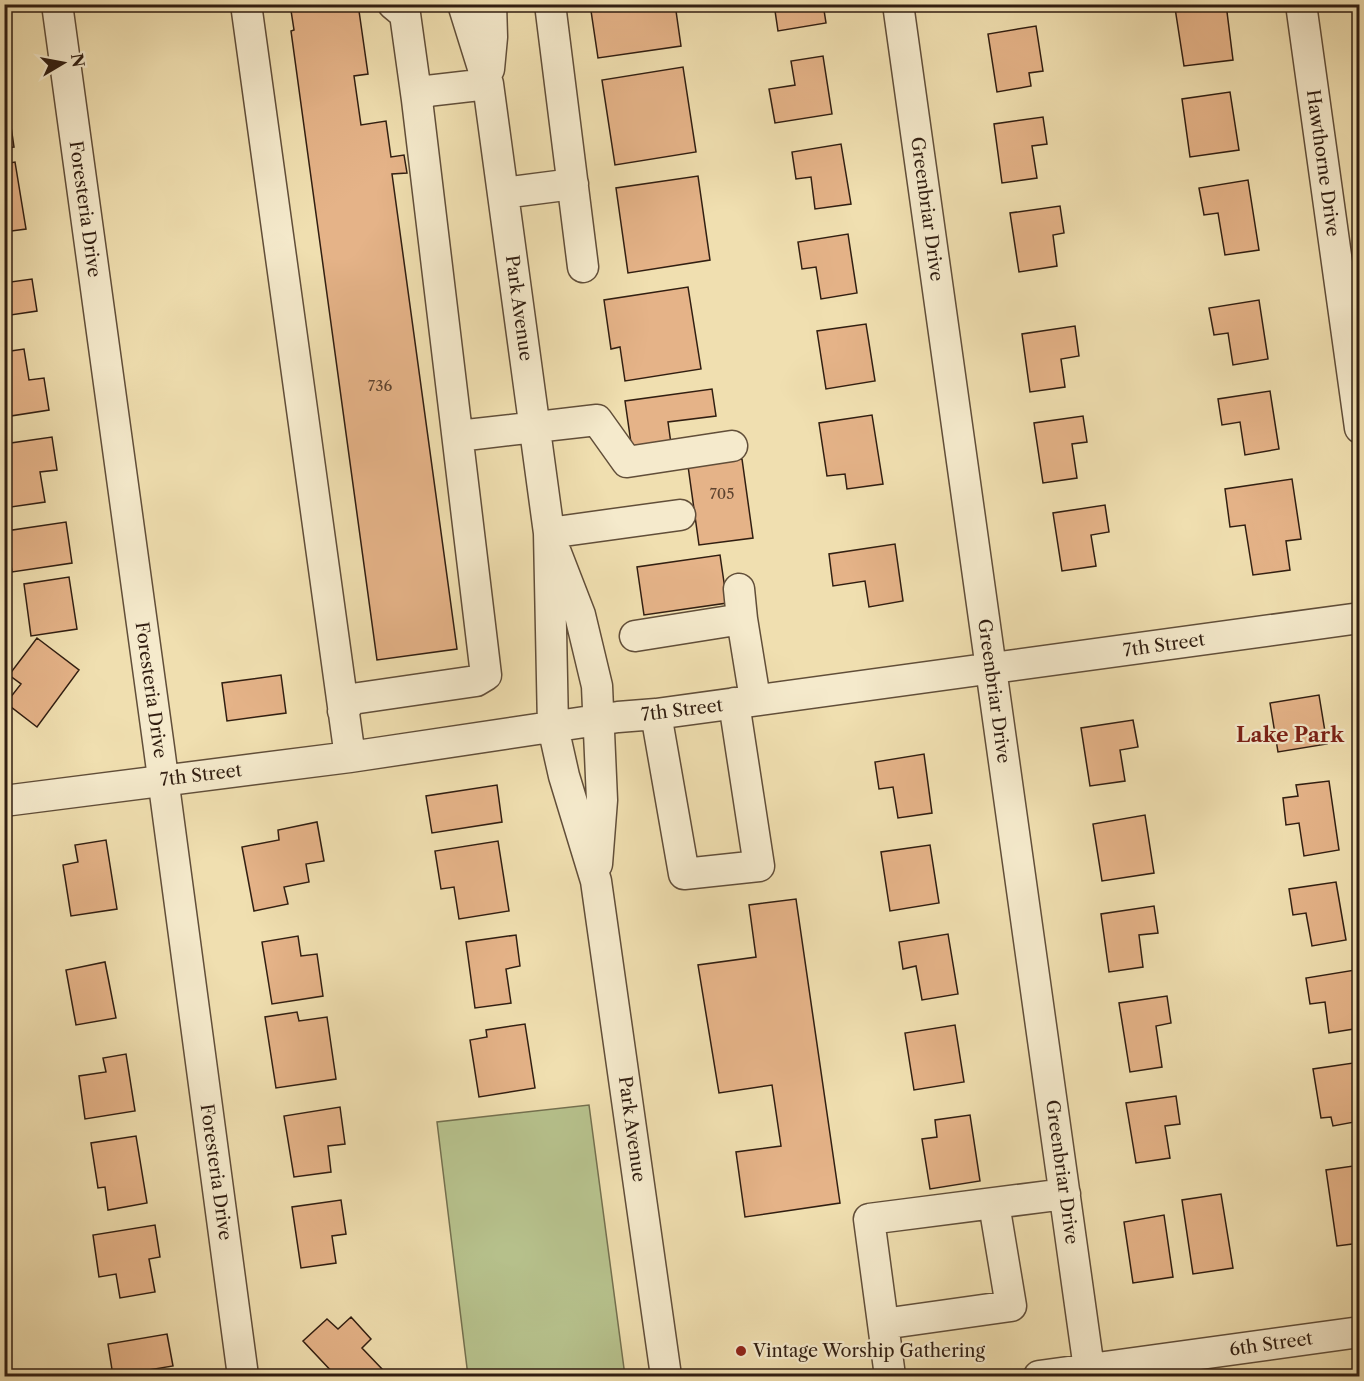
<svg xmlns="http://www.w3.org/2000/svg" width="1364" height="1381" font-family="'Libre Caslon Text',serif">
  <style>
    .green { fill: #b7c28d; stroke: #74704f; stroke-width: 1.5 }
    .building { fill: #e5b388; stroke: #311e11; stroke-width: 1.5 }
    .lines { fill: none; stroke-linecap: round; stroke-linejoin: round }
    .minor-casing { stroke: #614e39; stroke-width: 33 }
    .minor { stroke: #f5eacc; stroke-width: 30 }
    .poi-dot { fill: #8f2418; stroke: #f5eacc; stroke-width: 2 }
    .labels { text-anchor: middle; stroke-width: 4.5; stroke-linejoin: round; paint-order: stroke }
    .number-label { font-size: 15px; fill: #5e432f }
    .street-label { font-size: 18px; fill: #311e11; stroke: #f5eacc }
    .poi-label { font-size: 18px; fill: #311e11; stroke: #f5eacc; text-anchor: start }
    .quarter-label { font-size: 21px; font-weight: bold; fill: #7a1f14; stroke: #f5eacc }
  </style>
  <rect width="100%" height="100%" fill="#f0dfb0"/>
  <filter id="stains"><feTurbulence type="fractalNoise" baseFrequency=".00333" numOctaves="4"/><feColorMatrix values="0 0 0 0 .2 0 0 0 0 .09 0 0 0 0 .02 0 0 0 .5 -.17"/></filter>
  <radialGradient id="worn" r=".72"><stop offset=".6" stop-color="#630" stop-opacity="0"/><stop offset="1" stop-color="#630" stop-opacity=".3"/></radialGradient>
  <path class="green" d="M589,1105L625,1376H468L437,1122Z"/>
  <path class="building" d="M290,4H358L368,74L354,76L361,125L386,121L391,157L404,155L407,173L392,174L457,649L377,660L291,31L294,30Z
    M590,4H675L681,46L598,58Z
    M774,4H823L826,23L778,31Z
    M1202,4H1226L1233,60L1184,66L1175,8Z
    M1036,26L1043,71L1029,73L1031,86L997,92L988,34Z
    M823,56L832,114L775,123L769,89L795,85L791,61Z
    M683,67L696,152L615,165L602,80Z
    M1230,92L1239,150L1190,157L1182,99Z
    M4,99H7L14,147L4,148Z
    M1043,117L1047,144L1032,146L1037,178L1002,183L994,124Z
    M841,144L851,204L815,209L811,177L796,179L792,152Z
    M15,162L26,229L4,232V164Z
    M698,176L710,260L628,273L616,188Z
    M1248,180L1259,250L1225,255L1218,213L1204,215L1199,188Z
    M1060,206L1064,233L1053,235L1057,266L1019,272L1010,213Z
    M848,234L857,293L821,299L816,267L802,269L798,242Z
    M9,267L11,282L32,279L37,311L4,316V268Z
    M688,287L701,369L625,381L620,347L611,349L604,300Z
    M1259,300L1268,359L1233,365L1228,333L1214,335L1209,308Z
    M866,324L875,381L826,389L817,331Z
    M1075,326L1079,356L1061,359L1065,387L1030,392L1022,334Z
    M24,349L29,380L44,378L49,410L4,417V352Z
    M712,389L716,416L668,422L672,451L633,457L625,401Z
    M1270,391L1279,449L1245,455L1240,422L1222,425L1218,399Z
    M872,415L883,484L847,489L845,474L827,476L819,423Z
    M1083,416L1087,442L1072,444L1077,478L1043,483L1034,423Z
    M52,437L57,470L40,472L45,502L11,507L4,461V444Z
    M742,459L753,538L699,545L688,466Z
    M1292,479L1301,539L1286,541L1290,570L1253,575L1245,525L1230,527L1225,489Z
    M1105,505L1109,532L1091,535L1096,566L1062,571L1053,513Z
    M66,522L72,563L12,572L6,531Z
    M895,544L903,601L869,607L865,581L833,586L829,554Z
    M720,555L727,603L644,615L637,567Z
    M69,577L77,629L31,636L24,584Z
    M37,638L79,670L37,727L6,703L21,684L9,675Z
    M281,675L286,713L227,721L222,683Z
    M1319,695L1327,744L1278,752L1270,703Z
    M1133,720L1138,747L1120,750L1125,781L1090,786L1081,728Z
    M924,754L932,813L898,818L893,787L879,789L875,762Z
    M1329,781L1339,850L1304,856L1299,823L1286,825L1283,798L1298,796L1296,785Z
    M497,785L502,822L432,833L426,796Z
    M1145,815L1154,873L1102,881L1093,824Z
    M317,822L324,861L306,864L309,882L284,887L288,904L254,911L242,847L279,840L278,830Z
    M106,840L117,909L71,916L63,865L78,862L75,845Z
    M498,841L509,911L459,919L454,887L441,889L435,851Z
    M930,845L939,903L890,911L881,852Z
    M1336,882L1346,940L1312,946L1306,913L1293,915L1289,889Z
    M796,899L840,1203L745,1217L736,1152L781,1146L772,1085L719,1093L698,965L756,957L749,905Z
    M1154,906L1158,933L1139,935L1143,967L1109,972L1101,914Z
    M948,934L958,994L922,1000L916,966L903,969L899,942Z
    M516,935L520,966L506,969L511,1003L475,1008L466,942Z
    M298,936L301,956L317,954L323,996L272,1004L262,942Z
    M105,962L116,1018L76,1025L66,970Z
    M1355,970L1360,1001V1028L1329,1033L1325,1002L1310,1004L1306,978Z
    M1167,996L1171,1023L1156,1026L1162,1067L1130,1072L1119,1003Z
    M297,1012L299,1021L327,1017L336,1079L276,1088L265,1017Z
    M525,1024L535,1088L479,1097L470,1040L487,1037L486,1030Z
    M955,1025L964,1082L914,1090L905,1033Z
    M126,1054L135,1111L85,1119L79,1076L106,1072L103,1058Z
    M1360,1062V1121L1333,1126L1331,1117L1321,1118L1313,1069Z
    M1176,1096L1180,1124L1165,1126L1170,1158L1136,1163L1126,1103Z
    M340,1107L345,1144L328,1146L331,1172L294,1177L284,1116Z
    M970,1115L980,1181L930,1189L922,1139L937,1137L935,1120Z
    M136,1136L147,1203L108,1210L105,1187L98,1188L91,1143Z
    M1360,1165V1243L1337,1246L1326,1170Z
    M1221,1194L1233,1268L1193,1274L1182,1200Z
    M341,1200L346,1234L332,1236L336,1263L301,1268L292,1207Z
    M1164,1215L1173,1277L1133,1283L1124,1222Z
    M155,1225L160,1257L149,1259L155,1292L120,1298L116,1274L99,1277L93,1235Z
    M351,1317L371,1339L362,1348L383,1370L377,1376H336L303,1341L327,1319L338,1329Z
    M167,1334L173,1366L148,1370L149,1376H113L108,1344Z"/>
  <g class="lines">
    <defs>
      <path id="minor" d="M57,4L159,748L243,1376
        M246,4L350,757
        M393,4L405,14L417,100
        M463,4L488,84L549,533L553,727L564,776L596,881L666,1376
        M550,4L583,267
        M898,4L1090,1376
        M1301,4L1360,428
        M489,69L492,37L491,4
        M503,193L573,184
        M458,436L597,420L627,462L732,446
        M549,533L680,515
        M556,553L580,615L597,686L602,800L597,864
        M739,589L742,619
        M635,636L742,619L755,699
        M343,711L352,699L476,681L486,675L417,100L427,91L488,84
        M656,714L684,874L759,866L734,703
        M4,801L350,757L618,717L656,714L1360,618
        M883,1324L1011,1306L994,1204
        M890,1376L869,1219L1065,1194
        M1039,1376L1360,1332"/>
    </defs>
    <use href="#minor" class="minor-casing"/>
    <use href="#minor" class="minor"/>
  </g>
  <circle class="poi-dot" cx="741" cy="1351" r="6"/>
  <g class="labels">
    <g class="number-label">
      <text x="380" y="391">736</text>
      <text x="722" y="499">705</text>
    </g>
    <g class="street-label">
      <text transform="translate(1323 163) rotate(82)" y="6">Hawthorne Drive</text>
      <text transform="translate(85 209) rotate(82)" y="6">Foresteria Drive</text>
      <text transform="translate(927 209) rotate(82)" y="6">Greenbriar Drive</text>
      <text transform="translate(519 308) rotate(82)" y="6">Park Avenue</text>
      <text transform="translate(1164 645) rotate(-8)" y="6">7th Street</text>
      <text transform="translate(151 690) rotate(82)" y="6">Foresteria Drive</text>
      <text transform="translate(994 691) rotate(82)" y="6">Greenbriar Drive</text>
      <text transform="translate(682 710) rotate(-7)" y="6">7th Street</text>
      <text transform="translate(201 775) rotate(-7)" y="6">7th Street</text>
      <text transform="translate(632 1129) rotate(82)" y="6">Park Avenue</text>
      <text transform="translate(216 1172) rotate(82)" y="6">Foresteria Drive</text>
      <text transform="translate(1062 1172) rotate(82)" y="6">Greenbriar Drive</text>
      <text transform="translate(1271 1344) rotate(-8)" y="6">6th Street</text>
    </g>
    <g class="poi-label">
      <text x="753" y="1357">Vintage Worship Gathering</text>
    </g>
    <g class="quarter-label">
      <text x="1290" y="742">Lake Park</text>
    </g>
  </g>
  <rect width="1364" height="1381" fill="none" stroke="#f0dfb0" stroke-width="24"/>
  <rect x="6" y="6" width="1352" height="1369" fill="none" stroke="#311e11" stroke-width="3"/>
  <rect x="12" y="12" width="1340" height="1357" fill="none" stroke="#311e11" stroke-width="1.5"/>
  <g transform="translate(63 63) rotate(80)" stroke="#f5eacc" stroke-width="4.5" paint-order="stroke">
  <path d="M0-4.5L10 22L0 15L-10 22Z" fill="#311e11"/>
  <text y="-9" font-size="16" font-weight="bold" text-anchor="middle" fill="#311e11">N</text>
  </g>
  <rect width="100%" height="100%" filter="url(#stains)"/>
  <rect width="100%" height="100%" fill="url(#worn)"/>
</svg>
